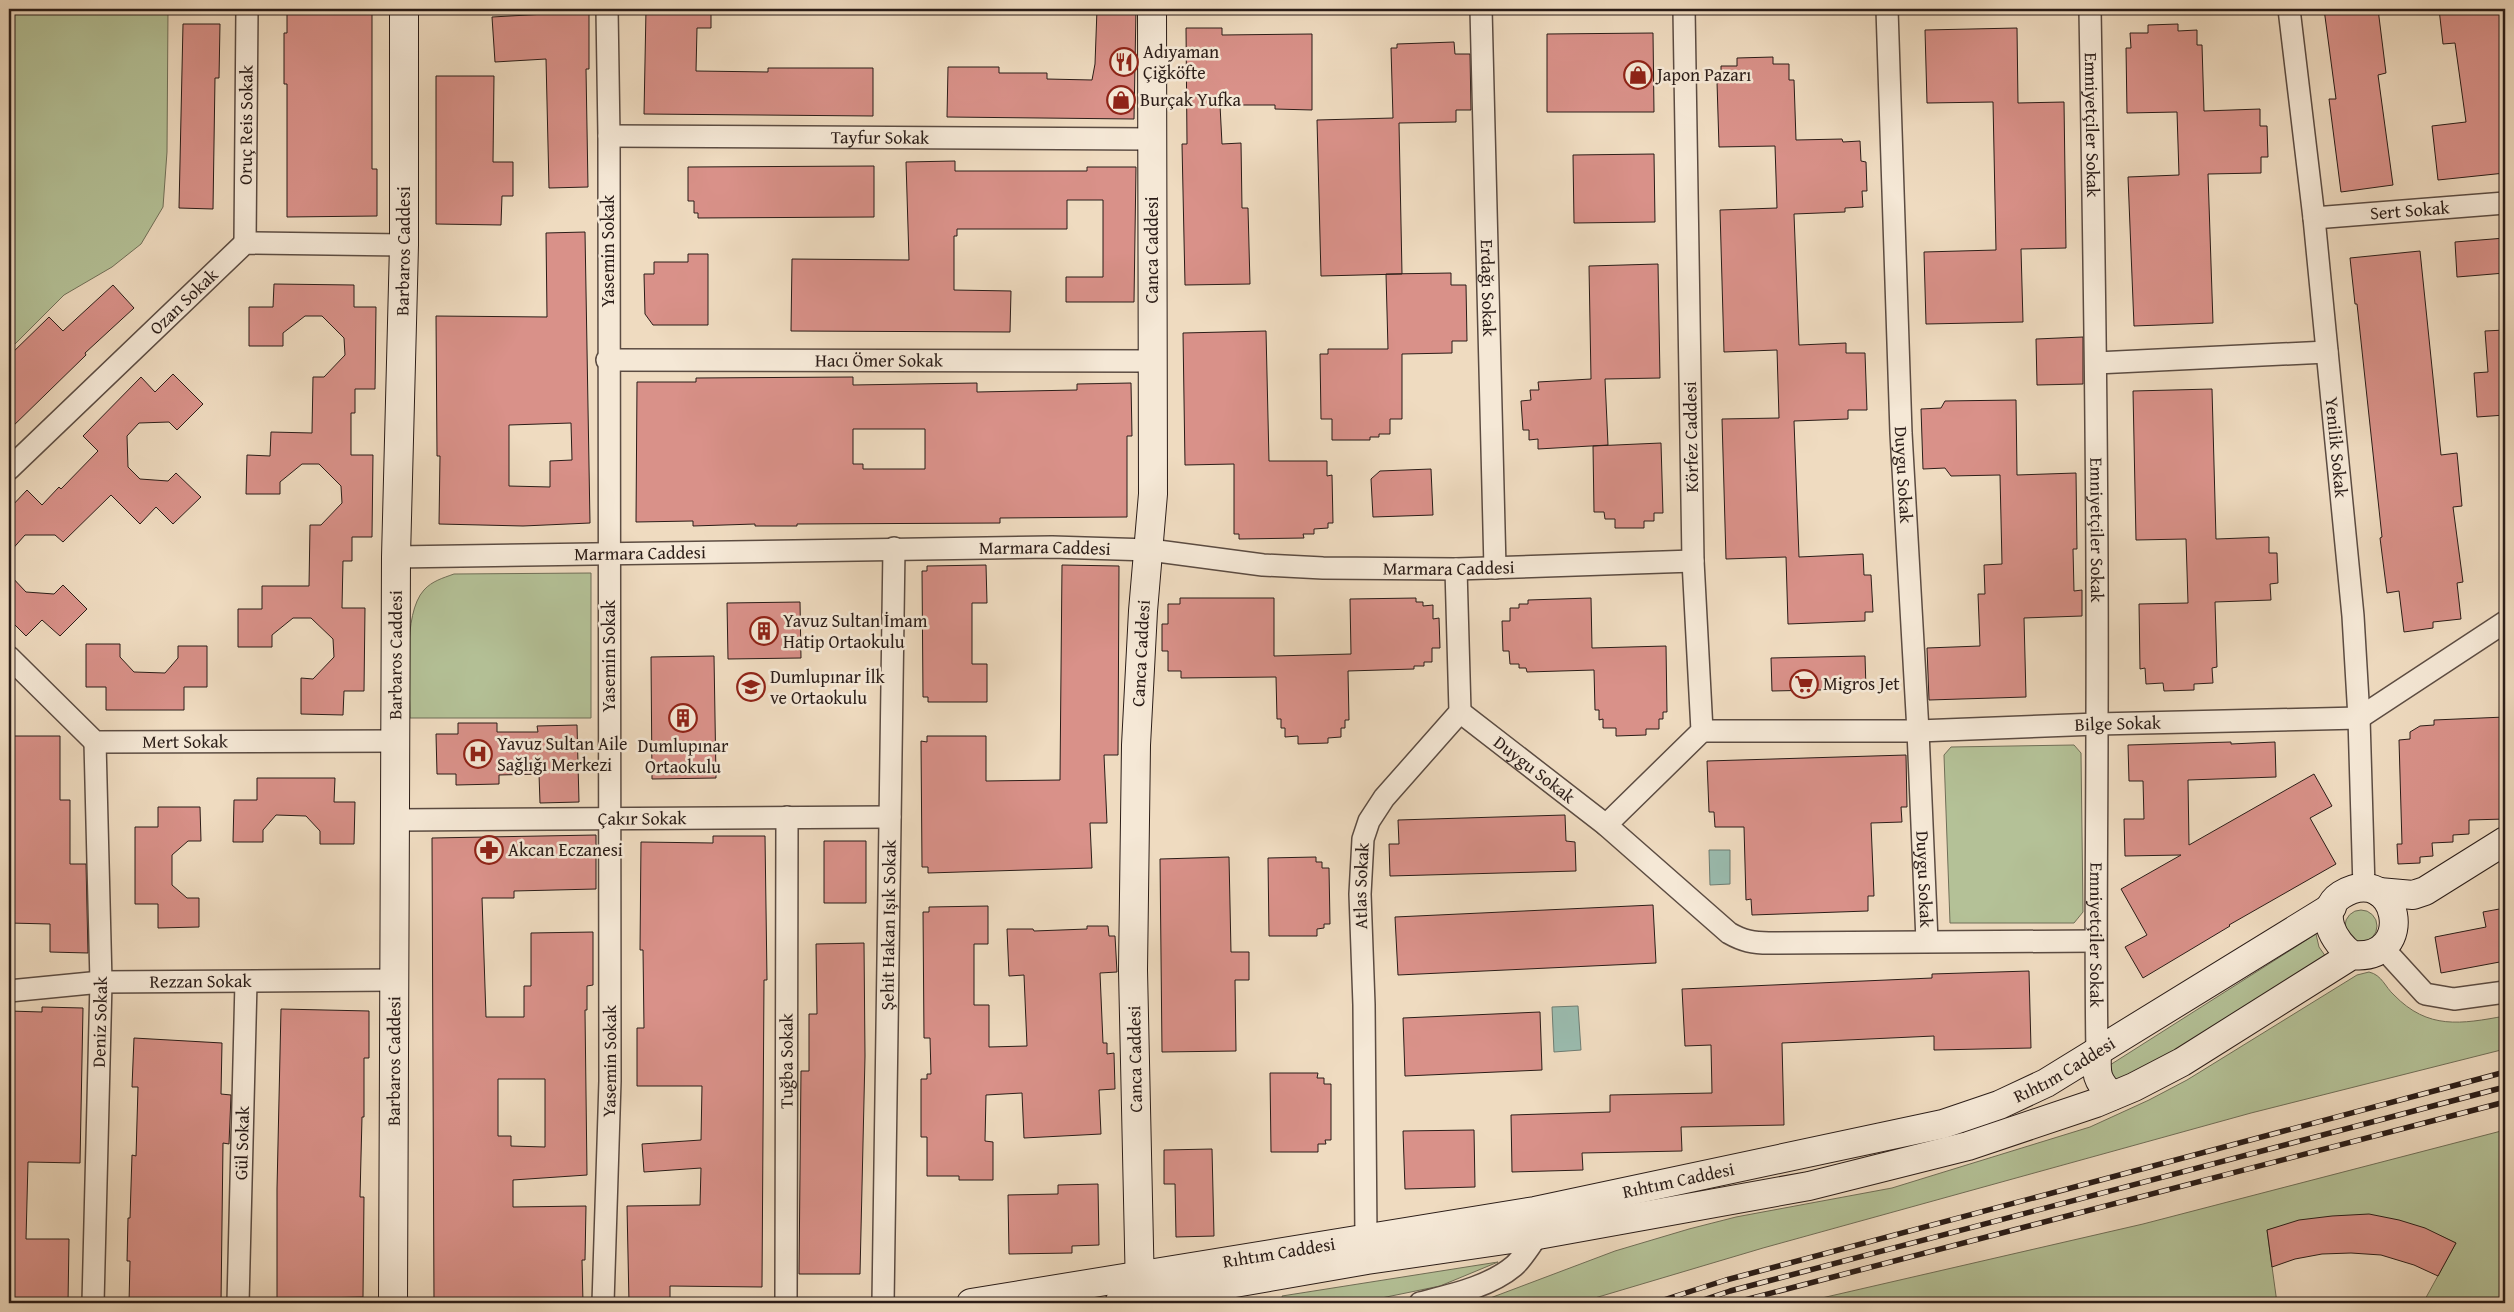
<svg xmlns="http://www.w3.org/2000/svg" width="2514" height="1312" font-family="'Gentium Book Plus',serif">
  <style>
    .green { fill: #b4c197; stroke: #706f58 }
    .water { fill: #9abbae; stroke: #6e7c72 }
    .building { fill: #d99189; stroke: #2b1d18; fill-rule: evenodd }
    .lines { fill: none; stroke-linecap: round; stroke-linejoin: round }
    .street-casing { stroke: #5c4c42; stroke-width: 24 }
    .secondary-casing { stroke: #2b1d18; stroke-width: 30 }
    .street { stroke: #f5e8d6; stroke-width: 21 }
    .secondary { stroke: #f5e8d6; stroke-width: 28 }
    .rail-casing { stroke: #2b1d18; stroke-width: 5.5 }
    .rail { stroke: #f5e8d6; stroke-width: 4; stroke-dasharray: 11; stroke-linecap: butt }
    .labels { text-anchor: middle; stroke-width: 5; stroke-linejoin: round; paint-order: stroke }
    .poi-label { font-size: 18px; fill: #2b1d18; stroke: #f5e8d6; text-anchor: start }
    .street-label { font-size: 18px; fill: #2b1d18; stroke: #f5e8d6 }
  </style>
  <rect width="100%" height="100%" fill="#efdbc0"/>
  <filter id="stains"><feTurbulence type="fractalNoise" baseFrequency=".004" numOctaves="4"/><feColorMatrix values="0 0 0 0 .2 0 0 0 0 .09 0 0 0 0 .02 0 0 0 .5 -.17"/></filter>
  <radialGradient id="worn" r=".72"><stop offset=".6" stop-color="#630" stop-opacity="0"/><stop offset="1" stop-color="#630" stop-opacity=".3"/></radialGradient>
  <path class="green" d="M9,9H168L167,152L163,207L141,244L112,267L64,295L9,350Z
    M591,573V718H410C410,685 402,614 424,590C432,581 443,578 454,574Z
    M2074,745L2081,753L2083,912L2074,923H1950L1944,755L1951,747Z
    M2345 926a16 16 0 1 1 32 0a16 16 0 1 1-32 0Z
    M2316,934L2319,947L2326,957L2123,1084L2111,1083L2110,1065Z
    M2369,972C2382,975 2385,987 2394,995C2428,1030 2461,1024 2505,1016V1049L2251,1113L1763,1248L1578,1303H1477L1615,1251L1689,1229L1736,1217L1892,1188L2090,1127L2149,1100L2187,1080L2357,975Z
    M2505,1130V1303H2423L2456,1243C2384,1208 2344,1210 2267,1230L2277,1303H1800L2143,1224Z
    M1498,1262L1440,1286L1357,1303H1284L1282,1296Z"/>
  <path class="water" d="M1709,850H1730V884L1710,885Z
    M1578,1006L1581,1050L1554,1052L1552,1007Z"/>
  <path class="building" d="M287,9H372V169H377V216L287,217V84H284V33H287Z
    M546,9H589V69H586L588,187L549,188L546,59L495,62L492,17L546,14Z
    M646,9H711V28H697L696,71L768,72V68H873V116L644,114Z
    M1097,9H1136L1134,119L947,117L948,67H999V73H1047V79L1092,80L1095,64Z
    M2324,9H2378L2386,73L2378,75L2393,185L2341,192L2329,99H2336Z
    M2439,9H2505V173L2438,180L2432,126L2466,122L2455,43L2443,44Z
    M183,24H220L219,78H215L213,209L179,208Z
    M2178,24V31L2197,30V45H2202L2204,111L2260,109V126H2267L2268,157H2261V173L2208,174L2213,323L2134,326L2128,177L2179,175L2177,112L2127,113L2126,48H2131L2130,33H2148V25Z
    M1186,28H1222V35L1312,34V110L1275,109V105H1220L1222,144L1241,143L1242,208H1248L1250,284L1185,285L1182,144H1187Z
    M2017,28L2018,103L2064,102L2066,248L2021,249L2023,322L1926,324L1924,252L1996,250L1993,102L1927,103L1925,30Z
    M1653,33L1654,112H1547V34Z
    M1454,42L1455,54H1470L1471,110H1456V122L1399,123L1402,274L1321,276L1317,120L1393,118L1391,48H1397V44Z
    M1773,57V64H1789V80H1794L1796,140L1842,139L1843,142L1860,141L1861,161L1866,162L1867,191H1862L1863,207L1845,208V212L1794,214L1799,345L1846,343V353H1865L1867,410H1848V419L1794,421L1799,557L1863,554L1864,575H1871L1873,612H1865V621L1788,624L1786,557L1726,559L1722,419L1779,418L1777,350L1724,352L1720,210L1777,208L1775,146L1719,147L1717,82H1721V66H1737V58Z
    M436,76H494L493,162H513V196H502L501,225L436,224Z
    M1654,154L1655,222L1574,223L1573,155Z
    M955,161V171H1087V167H1136L1134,302H1066V277H1103V200H1067V229H957V236H954V290L1011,291L1010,332L791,331L792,259L909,260L906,162Z
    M874,166V217L698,218V213H694V201H688V167Z
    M585,232L590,523L523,526L439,524L440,456H437L436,316L547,317L546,233ZM571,423L572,460L550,461V487L509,486V425Z
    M2505,238V273L2457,277L2455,242Z
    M2420,251L2441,455L2457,453L2462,506L2453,507L2463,582L2457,583L2461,619L2433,622V628L2404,632L2399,591L2387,593L2380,538L2382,537L2357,304H2355L2350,258Z
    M688,254H708V325H653L645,314L644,274H654V262H688Z
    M1658,264L1660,378L1605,379L1608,445L1538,449V439L1529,440V430H1523L1521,401L1531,400L1530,390H1539L1538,382L1591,379L1589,266Z
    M1451,273V285H1466L1467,341H1452V353L1402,354V419H1390V434H1379V437H1370V440H1332V419H1321L1320,354H1328V349H1388L1386,274Z
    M274,284L354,285V307H376L375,389H355V413H351V455H373L372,537H352V561H343L342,608H365L364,691H344L343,715L301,714V678L313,679L334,657L333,639L311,618H293L272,635V647H238V609H262V586H309L310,525H321L342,503L341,486L319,464H302L280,482V494H246L247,455L270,456L271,432L312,433L313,377H324L345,355L344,338L322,316H305L283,333V346H249V307H273Z
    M113,285L134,308L85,353L86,355L9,430V356L49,317L63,331Z
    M2505,330V415L2477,417L2474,373L2488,372L2485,331Z
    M1266,331L1269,461H1327V476L1332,475L1333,523H1328V528L1314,529V534H1303L1304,538L1239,539V534H1234V464L1185,465L1183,333Z
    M2083,337V384L2037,385L2036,339Z
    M173,374L203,404L177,430L169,422L139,423L127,436L128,467L140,479L168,481L176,473L201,497L173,524L156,507L140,524L111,495L63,542L55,535H25L9,553V509L27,490L42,505L59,487L61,489L98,451L83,436L141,377L155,392Z
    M853,377V385L977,383V392L1077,390V384L1131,383L1132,436H1127V517L1000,518V523L797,524V526H755V524L693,526V521L636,522L637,382H696V378ZM853,429H925V469H863V464H853Z
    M2212,389L2216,539L2269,537V553H2277L2278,583L2270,584L2271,600L2215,602L2217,667L2212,668L2213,683L2194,684V690L2164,691L2163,683L2146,684L2145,668L2140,669L2139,604L2188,603L2186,539L2136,540L2133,391Z
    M2016,400L2017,475L2076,473L2077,549H2073L2074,591L2082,590V616L2024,618L2026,697L1929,700L1927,648L1980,646L1978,594H1985L1984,565L2002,564L2000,475L1951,476L1945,468L1923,469L1921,409L1941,408L1945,401Z
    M1661,443L1663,513H1654V521H1644V528H1615V519H1605L1604,512H1594L1593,446Z
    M1431,469L1433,515L1373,517L1371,479L1380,471Z
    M986,565L987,603H972V664H987V702H928V697H923L922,571H927V566Z
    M1062,565L1119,566L1118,755H1104L1107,823H1090L1092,868L928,873V867H922L921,741L927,742V736H986V781L1060,780Z
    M9,574L26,592L54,594L63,585L87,609L60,636L42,620L26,636L9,619Z
    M1180,598H1274V656L1351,654L1350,599L1416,598V602H1423V606L1433,605V619L1439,618L1440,648H1432V662H1424V666H1414V669L1348,671L1349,720H1345V728H1341V737L1328,738V743L1298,744V736L1285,737V728H1281V719H1277L1276,677L1181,678V671H1168V651H1162V624H1168V604H1180Z
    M1591,598L1592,648L1666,646L1667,712H1663V719H1659V729H1646V735L1616,736V728H1603V719L1599,720V710H1595L1594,670L1527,672L1526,668H1519V664H1510L1509,651H1503L1502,621H1510V608H1519V604H1528V600Z
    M800,602L801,658L728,659L727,603Z
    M86,644H120V657L134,672L165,673L178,658V646H207V687H184V710H106V687H86Z
    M714,656L716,778L652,779L651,657Z
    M1865,656L1866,689L1772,691L1771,658Z
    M2505,717V819L2469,820V834L2453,835V842L2432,843L2433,856L2420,857V863L2398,864L2397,844H2402L2399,740L2410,739V732L2420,726L2434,725V720Z
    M458,723H497V732H538L537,726L577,725L579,802L540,803L539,774L499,775V784L456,785V774H437L436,734H458Z
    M9,736H60V800H70V864H86L88,953L50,952V924L9,923Z
    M2231,742V744L2275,742L2276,777L2188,780L2189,845L2314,774L2332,806L2310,818L2336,864L2229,925L2230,926L2143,978L2125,947L2147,935L2121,889L2181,855L2125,856L2124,819H2144L2143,781H2129L2128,745Z
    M1906,755L1907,807H1901L1902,822L1871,823L1874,896H1868V911L1752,915L1751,899L1746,900L1744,827H1715L1714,812H1709L1707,761Z
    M257,778H335L334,802H355L354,844H320V831L306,816L276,815L263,830V842H233L234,800H257Z
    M158,807H200L201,841H188L172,855V885L187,898H199V927L158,928V904H135V827H158Z
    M1565,815L1566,841L1575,842L1576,871L1390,876L1389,844H1399L1398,820Z
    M596,835V889L514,891V898H482L486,1017H524V986H531V933L593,932V985L587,986V1010H585L587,1175L513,1180V1207L586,1206L585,1260H582L583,1303H434L432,838ZM498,1079H545V1147L511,1146V1136H498Z
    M713,836H765L767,980H764L762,1287L670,1286V1303H629L627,1206L700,1205L701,1168L644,1172L642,1144L701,1140L702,1086H637V1028H644L643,950H640L641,842L713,843Z
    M824,841H866V903H824Z
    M1229,857L1231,952H1249V980H1235L1236,1051L1162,1052L1160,859Z
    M1316,857V862H1322V868H1329L1330,924H1324V928L1317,929V936H1269L1268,858Z
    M1653,905L1656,963L1398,975L1395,917Z
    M988,906V944H974V1005H989V1047L1027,1046L1024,975L1009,976L1007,929H1033L1034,931L1087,929V926H1108L1109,936H1115L1117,972L1100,973L1103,1043H1107V1054L1114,1053L1115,1089L1099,1090L1101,1134L1024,1138L1022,1093L986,1095L985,1141L993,1142V1180H959V1176H927V1137H921V1079H927V1074H931L930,1038H924L923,912H929V907Z
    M2505,908V961L2441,973L2435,937L2486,927L2483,912Z
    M864,943L865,1056L860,1274H799L801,1071H809V1014H817L816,944Z
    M2029,971L2031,1048L1934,1050V1036L1782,1043L1784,1125L1681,1127L1682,1151L1582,1153L1583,1170L1512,1172L1511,1115L1610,1112V1095L1712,1093L1711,1045L1685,1046L1682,989L1932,978V974Z
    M42,1007L83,1008L80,1163L28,1162L26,1239H69L68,1303H9V1011L42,1012Z
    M281,1009L369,1011V1058H364V1117H362L360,1197H364L363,1297L277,1299V1189Z
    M1540,1012L1542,1070L1405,1076L1403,1018Z
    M134,1038L222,1043L221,1094L231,1095L229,1144L223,1143L221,1303H129L130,1261H127L128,1218H130L132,1155L136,1156L138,1087H132Z
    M1270,1073H1318L1317,1078H1324V1084H1331V1140H1325L1326,1144H1318V1152H1271Z
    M1474,1130L1475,1187L1405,1189L1403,1131Z
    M1212,1149L1214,1236L1176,1237L1175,1184H1164V1150Z
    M1098,1184L1099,1245L1072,1246V1253L1009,1254L1008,1195L1058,1194V1185Z
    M2369,1214L2399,1220L2425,1228L2456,1243L2438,1276L2414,1265L2381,1255L2351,1253L2322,1254L2295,1259L2272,1267L2267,1230L2299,1220L2332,1216Z"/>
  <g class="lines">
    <defs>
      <g id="street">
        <path id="s1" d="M1481,9L1495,568"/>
        <path id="s2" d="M1887,9L1901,433L1918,731L1927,941"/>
        <path id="s3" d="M2090,9C2094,246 2098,484 2097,722C2097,832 2095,942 2097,1052"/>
        <path id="s4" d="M2289,9L2314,218L2353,616L2359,718L2364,888"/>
        <path id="s5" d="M609,136L1151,139"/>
        <path id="s6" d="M2314,218L2505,203"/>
        <path id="s7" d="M245,243L247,9"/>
        <path id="s8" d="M607,360L1153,361"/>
        <path d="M2096,363L2327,352"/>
        <path id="s9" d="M9,469L245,243L404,245"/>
        <path id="s10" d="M396,557L1052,547L1150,550L1263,565L1323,568L1456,569L1693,561"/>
        <path id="s11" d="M9,657L95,742L395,741"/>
        <path id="s12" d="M1460,712L1606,825L1729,933C1743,941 1753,943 1769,943L2095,941"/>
        <path id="s13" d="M1702,731H1918L2097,724L2359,718L2505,622"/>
        <path id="s14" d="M396,820L890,817"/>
        <path d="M1606,825L1702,731L1693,561L1684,9"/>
        <path d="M2383,948L2425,994L2454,999L2505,992"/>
        <path id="s15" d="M9,991L101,982L395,980"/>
        <path id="s16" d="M1366,1237L1364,1005L1360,894L1363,839L1369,821L1384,798L1460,712L1456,569"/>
        <path id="s17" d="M93,1303L101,982L95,742"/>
        <path id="s18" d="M238,1303L246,982"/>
        <path id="s19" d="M603,1303L610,1081L609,136L607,9"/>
        <path id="s20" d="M786,1303L787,817"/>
        <path id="s21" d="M883,1303L894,548"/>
        <path d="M1420,1303C1451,1295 1489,1287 1514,1266C1523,1258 1530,1245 1538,1235"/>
      </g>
      <g id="secondary">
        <path d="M2379,892L2413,895L2425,891L2505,841"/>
        <path d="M2097,1052C2096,1074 2096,1080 2112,1096"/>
        <path id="s22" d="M1140,1291L1133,970L1136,745L1143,611L1153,494L1152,9"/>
        <path id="s23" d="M393,1303L396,557L404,245V9"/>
        <path id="s24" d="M971,1303L1535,1211L1943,1124L1999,1105L2046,1083L2332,907"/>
        <path d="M1119,1303L1367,1260L1538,1235L1809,1186L1968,1146L2096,1103L2134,1087L2182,1062L2352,955C2419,962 2398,860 2341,895C2316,911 2334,943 2352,955"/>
      </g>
    </defs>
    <use href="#street" class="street-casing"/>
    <use href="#secondary" class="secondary-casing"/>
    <use href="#street" class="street"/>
    <use href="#secondary" class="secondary"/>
    <defs>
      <path id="rail" d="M1654,1303L1726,1280L2505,1072
        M1694,1303L1730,1291L2505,1087
        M1733,1303L2505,1102"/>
    </defs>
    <use href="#rail" class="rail-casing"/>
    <use href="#rail" class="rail"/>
  </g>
  <defs>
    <symbol id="restaurant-ring" viewBox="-11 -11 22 22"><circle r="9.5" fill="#f5e8d6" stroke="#8f2418" stroke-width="1.5"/><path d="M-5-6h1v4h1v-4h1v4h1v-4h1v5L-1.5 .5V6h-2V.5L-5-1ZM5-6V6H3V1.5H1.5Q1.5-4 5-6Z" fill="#8f2418"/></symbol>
    <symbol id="shop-ring" viewBox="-11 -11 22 22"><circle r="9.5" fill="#f5e8d6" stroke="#8f2418" stroke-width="1.5"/><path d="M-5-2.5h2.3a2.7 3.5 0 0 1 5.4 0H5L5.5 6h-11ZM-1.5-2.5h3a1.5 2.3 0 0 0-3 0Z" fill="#8f2418"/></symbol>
    <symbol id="building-ring" viewBox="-11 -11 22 22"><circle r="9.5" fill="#f5e8d6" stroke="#8f2418" stroke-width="1.5"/><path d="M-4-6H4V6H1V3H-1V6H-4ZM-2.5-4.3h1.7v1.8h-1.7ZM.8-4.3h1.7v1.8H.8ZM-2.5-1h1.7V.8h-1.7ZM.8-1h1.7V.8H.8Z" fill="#8f2418"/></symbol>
    <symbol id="supermarket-ring" viewBox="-11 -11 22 22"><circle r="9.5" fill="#f5e8d6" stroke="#8f2418" stroke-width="1.5"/><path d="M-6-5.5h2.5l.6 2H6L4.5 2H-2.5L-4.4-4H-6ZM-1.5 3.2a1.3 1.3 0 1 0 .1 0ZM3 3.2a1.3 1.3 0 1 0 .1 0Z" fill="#8f2418"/></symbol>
    <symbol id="school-ring" viewBox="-11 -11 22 22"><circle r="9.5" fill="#f5e8d6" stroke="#8f2418" stroke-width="1.5"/><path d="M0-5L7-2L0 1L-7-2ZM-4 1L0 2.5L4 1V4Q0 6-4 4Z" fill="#8f2418"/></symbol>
    <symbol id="hospital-ring" viewBox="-11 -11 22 22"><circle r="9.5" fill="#f5e8d6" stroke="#8f2418" stroke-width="1.5"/><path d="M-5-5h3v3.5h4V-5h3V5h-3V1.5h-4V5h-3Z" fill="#8f2418"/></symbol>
    <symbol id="pharmacy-ring" viewBox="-11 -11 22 22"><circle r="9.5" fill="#f5e8d6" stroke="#8f2418" stroke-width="1.5"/><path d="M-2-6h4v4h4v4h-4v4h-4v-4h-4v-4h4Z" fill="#8f2418"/></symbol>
  </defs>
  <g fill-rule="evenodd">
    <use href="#restaurant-ring" x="1108" y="46" width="32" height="32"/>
    <use href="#shop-ring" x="1622" y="59" width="32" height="32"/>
    <use href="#shop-ring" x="1105" y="84" width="32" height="32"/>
    <use href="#building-ring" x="748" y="615" width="32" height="32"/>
    <use href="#supermarket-ring" x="1788" y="668" width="32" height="32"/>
    <use href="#school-ring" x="735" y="671" width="32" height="32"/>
    <use href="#building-ring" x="667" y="702" width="32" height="32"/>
    <use href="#hospital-ring" x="462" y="738" width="32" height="32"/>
    <use href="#pharmacy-ring" x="473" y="834" width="32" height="32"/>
  </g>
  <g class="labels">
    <g class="poi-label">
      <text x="1143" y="58">Adıyaman<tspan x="1143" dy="21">Çiğköfte</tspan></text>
      <text x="1657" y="81">Japon Pazarı</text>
      <text x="1140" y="106">Burçak Yufka</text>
      <text x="783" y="627">Yavuz Sultan İmam<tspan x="783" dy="21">Hatip Ortaokulu</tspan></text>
      <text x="770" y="683">Dumlupınar İlk<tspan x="770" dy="21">ve Ortaokulu</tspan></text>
      <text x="1823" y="690">Migros Jet</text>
      <text x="497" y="750">Yavuz Sultan Aile<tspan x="497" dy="21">Sağlığı Merkezi</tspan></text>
      <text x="683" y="752" text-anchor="middle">Dumlupınar<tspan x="683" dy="21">Ortaokulu</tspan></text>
      <text x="508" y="856">Akcan Eczanesi</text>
    </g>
    <g class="street-label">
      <text dy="6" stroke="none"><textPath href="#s3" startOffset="116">Emniyetçiler Sokak</textPath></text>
      <text dy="6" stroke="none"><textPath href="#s7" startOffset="118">Oruç Reis Sokak</textPath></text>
      <text dy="6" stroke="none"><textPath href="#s5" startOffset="271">Tayfur Sokak</textPath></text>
      <text dy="6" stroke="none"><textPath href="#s6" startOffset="96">Sert Sokak</textPath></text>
      <text transform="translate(1152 250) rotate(-90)" y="6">Canca Caddesi</text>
      <text dy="6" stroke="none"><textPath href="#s23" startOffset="1052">Barbaros Caddesi</textPath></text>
      <text transform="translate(608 251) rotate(-90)" y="6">Yasemin Sokak</text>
      <text dy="6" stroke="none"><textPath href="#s1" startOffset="279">Erdağı Sokak</textPath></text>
      <text dy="6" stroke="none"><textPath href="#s9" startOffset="242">Ozan Sokak</textPath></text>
      <text dy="6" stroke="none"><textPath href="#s8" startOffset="272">Hacı Ömer Sokak</textPath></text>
      <text transform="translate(1691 437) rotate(-91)" y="6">Körfez Caddesi</text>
      <text dy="6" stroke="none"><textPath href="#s4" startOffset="441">Yenilik Sokak</textPath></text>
      <text dy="6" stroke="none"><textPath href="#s2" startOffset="466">Duygu Sokak</textPath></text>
      <text dy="6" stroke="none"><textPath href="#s3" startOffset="521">Emniyetçiler Sokak</textPath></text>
      <text dy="6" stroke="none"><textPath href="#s10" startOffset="649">Marmara Caddesi</textPath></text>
      <text dy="6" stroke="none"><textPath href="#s10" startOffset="244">Marmara Caddesi</textPath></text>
      <text dy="6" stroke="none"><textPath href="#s10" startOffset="1054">Marmara Caddesi</textPath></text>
      <text dy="6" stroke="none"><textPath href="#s22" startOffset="638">Canca Caddesi</textPath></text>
      <text dy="6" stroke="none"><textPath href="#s23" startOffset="648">Barbaros Caddesi</textPath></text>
      <text transform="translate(609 656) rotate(-90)" y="6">Yasemin Sokak</text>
      <text dy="6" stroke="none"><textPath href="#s13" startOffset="416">Bilge Sokak</textPath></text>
      <text dy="6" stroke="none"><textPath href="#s11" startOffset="211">Mert Sokak</textPath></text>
      <text dy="6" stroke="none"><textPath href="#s12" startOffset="94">Duygu Sokak</textPath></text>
      <text dy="6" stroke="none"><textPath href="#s14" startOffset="246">Çakır Sokak</textPath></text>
      <text dy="6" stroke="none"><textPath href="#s2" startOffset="871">Duygu Sokak</textPath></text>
      <text dy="6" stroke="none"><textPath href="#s16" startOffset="351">Atlas Sokak</textPath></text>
      <text dy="6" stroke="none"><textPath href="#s21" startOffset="378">Şehit Hakan Işık Sokak</textPath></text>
      <text dy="6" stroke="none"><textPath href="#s3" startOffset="926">Emniyetçiler Sokak</textPath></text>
      <text dy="6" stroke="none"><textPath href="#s15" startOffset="192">Rezzan Sokak</textPath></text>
      <text dy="6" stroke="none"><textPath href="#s17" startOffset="281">Deniz Sokak</textPath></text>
      <text transform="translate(1135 1059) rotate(-91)" y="6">Canca Caddesi</text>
      <text dy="6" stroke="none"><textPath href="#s20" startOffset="242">Tuğba Sokak</textPath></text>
      <text dy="6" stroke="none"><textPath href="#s23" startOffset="242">Barbaros Caddesi</textPath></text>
      <text dy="6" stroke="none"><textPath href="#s19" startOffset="242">Yasemin Sokak</textPath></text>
      <text dy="6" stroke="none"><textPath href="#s24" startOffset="1122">Rıhtım Caddesi</textPath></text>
      <text dy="6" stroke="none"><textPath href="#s18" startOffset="160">Gül Sokak</textPath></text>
      <text dy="6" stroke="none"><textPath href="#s24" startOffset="718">Rıhtım Caddesi</textPath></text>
      <text dy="6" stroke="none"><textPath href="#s24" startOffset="312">Rıhtım Caddesi</textPath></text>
    </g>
  </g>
  <rect width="2514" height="1312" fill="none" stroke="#efdbc0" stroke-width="30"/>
  <rect x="10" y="10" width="2494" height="1292" fill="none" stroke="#2b1d18" stroke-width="2.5"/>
  <rect x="15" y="15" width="2484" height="1282" fill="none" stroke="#2b1d18"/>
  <rect width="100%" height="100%" filter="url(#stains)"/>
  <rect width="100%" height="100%" fill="url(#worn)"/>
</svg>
